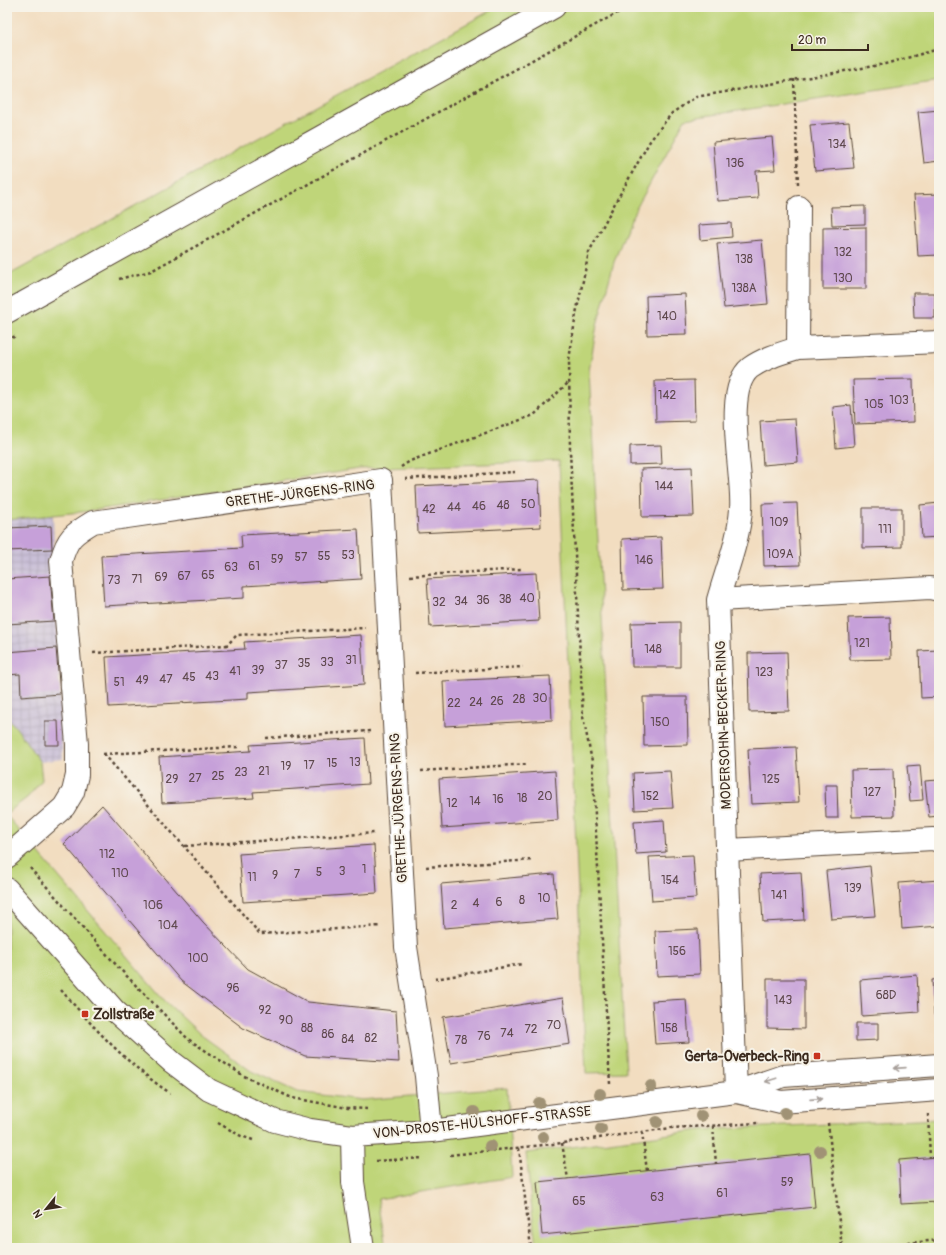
<svg xmlns="http://www.w3.org/2000/svg" width="946" height="1255" font-family="Pangolin,sans-serif">
  <style>
    .industrial { fill: url(#industrial-grid) }
    .grass { fill: #bfd579; stroke: #7d804c }
    .building { fill: #c6a0d9 }
    .lines { fill: none; stroke-linecap: round; stroke-linejoin: round }
    .street-casing { stroke: #564536; stroke-width: 24 }
    .secondary-casing { stroke: #564536; stroke-width: 24 }
    .path { stroke: #564536; stroke-width: 2.5; stroke-dasharray: 3 3; stroke-linecap: butt }
    .street { stroke: #fff; stroke-width: 22 }
    .secondary { stroke: #fff; stroke-width: 22 }
    .tree { fill: #a09274 }
    .oneway { stroke: #a79f9a }
    .poi-dot { fill: #c8321e; stroke: #f7f3e8; stroke-width: 1.5 }
    .labels { text-anchor: middle; stroke-width: 4; stroke-linejoin: round; paint-order: stroke }
    .number-label { font-size: 12px; fill: #5e484d }
    .street-label { font-size: 14px; fill: #3b2a1e; stroke: #f7f3e8 }
    .poi-label { font-size: 14px; font-weight: bold; fill: #3b2a1e; stroke: #f7f3e8; text-anchor: start }
  </style>
  <defs>
    <pattern id="industrial-grid" width="8" height="8" patternUnits="userSpaceOnUse"><rect width="8" height="8" fill="#c9bfd7"/><path d="M0 4h8M4 0v8" fill="none" stroke="#aea4b8"/></pattern>
  </defs>
  <rect width="100%" height="100%" fill="#f7f3e8"/>
  <filter id="ink" filterUnits="userSpaceOnUse"><feTurbulence type="fractalNoise" baseFrequency=".025" numOctaves="2"/><feDisplacementMap in="SourceGraphic" scale="8" xChannelSelector="R" yChannelSelector="G"/><feConvolveMatrix kernelMatrix="1 2 1 2 8 2 1 2 1" color-interpolation-filters="sRGB"/></filter>
  <filter id="wash" filterUnits="userSpaceOnUse"><feTurbulence type="fractalNoise" baseFrequency=".012" numOctaves="4" result="noise"/><feDisplacementMap in="SourceGraphic" scale="16" xChannelSelector="R" yChannelSelector="G"/><feGaussianBlur stdDeviation="0.9" result="paint"/><feColorMatrix in="noise" values="0 0 0 0 0 0 0 0 0 0 0 0 0 0 0 0 0 1.4 0 .05"/><feComposite in="paint" operator="in"/></filter>
  <g filter="url(#wash)">
    <rect width="100%" height="100%" fill="#f2ddc0"/>
    <path class="industrial" d="M53,515L63,759L40,762L15,726L7,718V520Z"/>
    <path class="grass" d="M497,7H939V80L685,119L630,220L614,262L597,325L589,371L626,1072L586,1073L559,461L359,469L90,511L7,520V276Z
      M7,718L15,726L40,762L42,780L28,797L7,813Z
      M7,816L165,1001L201,1035L251,1071L297,1092L362,1100L507,1088L512,1177L378,1199L386,1248H7Z
      M939,1119V1248H536L526,1153L700,1130Z"/>
    <g id="blocks">
      <path class="building" d="M939,110V161L924,163L918,112Z
        M849,122L854,168L815,171L810,125Z
        M772,137L775,170L756,171L758,198L718,201L713,142Z
        M939,194V255L918,256L914,195Z
        M865,206V224L832,225L831,207Z
        M731,223L732,237L700,240L699,225Z
        M866,227V289H823V228Z
        M762,240L768,304L724,308L717,244Z
        M913,293H935V318H914Z
        M685,294L687,334L647,335L646,296Z
        M913,379L914,422L855,424L853,380Z
        M694,380L695,421L656,422L655,381Z
        M851,405L854,446L836,448L833,407Z
        M795,419L798,462L763,465L760,421Z
        M661,445L662,464L630,465V446Z
        M692,467L694,516L642,517L641,469Z
        M539,480L541,527L418,533L416,486Z
        M797,503L800,565L764,566L762,504Z
        M939,503V537L922,538L920,505Z
        M863,508H902V547L863,548Z
        M51,526L52,549L7,551V528Z
        M358,529L361,579L244,586V598L104,606L101,556L242,548L241,535Z
        M661,537L663,589L623,590L622,539Z
        M536,573L539,621L430,627L427,579Z
        M50,576L54,621L7,624V579Z
        M890,617L891,659L850,660L848,618Z
        M680,622V667H632L631,623Z
        M361,635L364,685L248,692V699L109,707L106,657L245,649L244,642Z
        M56,648L60,694L21,697L20,674L7,675V652Z
        M939,650V697L921,698L919,651Z
        M787,652L789,711L749,712L748,653Z
        M550,676L552,720L445,726L443,681Z
        M643,697H687L688,745L644,746Z
        M45,721H58L59,745H45Z
        M365,738L368,784L253,792L254,798L162,803L159,757L251,751L250,745Z
        M796,747L799,802L751,804L748,749Z
        M920,765L923,800L910,801L907,766Z
        M893,769L894,816L852,817L851,770Z
        M555,771L558,820L442,828L439,779Z
        M670,771L673,808L635,810L633,773Z
        M939,780V816L929,817L925,781Z
        M825,785H837L838,818H826Z
        M102,805L203,922L248,969L308,1002L396,1011L399,1062L305,1056L243,1028L181,981L64,844Z
        M664,820L666,852L636,854L634,822Z
        M374,845L377,893L243,902L239,854Z
        M693,855L696,898L652,901L649,857Z
        M870,866L875,916L831,919L826,871Z
        M801,872L804,920L763,922L760,874Z
        M554,874L558,919L444,928L441,884Z
        M939,880V926L902,929L899,883Z
        M698,929L700,974L657,976L655,931Z
        M917,975L919,1012L862,1016L860,980Z
        M767,979H804V1029L767,1028Z
        M939,979V1014L934,1015L932,980Z
        M563,998L570,1044L451,1063L443,1017Z
        M686,999L689,1042L655,1044L652,1001Z
        M856,1023H878V1040L856,1041Z
        M810,1154L815,1207L542,1235L537,1182Z
        M939,1157V1202L901,1204L899,1160Z"/>
    </g>
  </g>
  <g filter="url(#ink)">
    <use href="#blocks" fill-opacity="0" stroke="#564536" stroke-width="1"/>
    <g class="lines">
      <defs>
        <path id="street" d="M798,348L799,207
          M718,600L930,588L939,590
          M728,850L933,839L939,841
          M7,857L64,807L73,792L77,775V744L61,561C67,538 73,534 93,522L381,480L406,947L426,1076L431,1131
          M7,889L115,1011L172,1062L209,1090L275,1121L310,1130L352,1136L431,1131L736,1092L783,1076L939,1065
          M736,1092L718,600C726,571 739,540 741,509C744,475 722,391 750,368C764,358 782,353 798,348L939,342
          M737,1092L781,1102L939,1090
          M352,1136L353,1182L363,1248"/>
        <path id="secondary" d="M7,312L554,7"/>
      </defs>
      <use href="#street" class="street-casing"/>
      <use href="#secondary" class="secondary-casing"/>
      <path class="path" d="M794,79L798,184
        M119,279L151,271L628,7
        M7,341L15,336
        M401,467L410,461L534,415L569,382
        M405,479L515,472
        M410,576L521,569
        M93,653L227,645L237,635L365,628
        M415,673L523,667
        M266,738L370,731
        M103,754L238,747
        M104,754L260,934L381,926
        M421,771L528,764
        M185,846L375,833
        M426,867L533,860
        M30,868L118,967L188,1039L244,1076L292,1098L348,1108L367,1109
        M435,979L522,964
        M61,990C94,1028 128,1065 170,1093
        M610,1084L592,761L583,717L570,451L569,360L576,314L589,252L614,205L650,141L672,113L696,97L885,64L939,49
        M928,1114L930,1158
        M218,1123L241,1136L253,1140
        M828,1123L842,1248
        M713,1126L716,1164
        M642,1132L647,1171
        M562,1143L568,1179
        M519,1148L531,1248
        M450,1155L562,1143L671,1128L759,1123
        M376,1161L423,1158
        M860,1248L939,1240"/>
      <use href="#street" class="street"/>
      <use href="#secondary" class="secondary"/>
    </g>
    <g class="tree">
      <circle cx="651" cy="1086" r="6"/>
      <circle cx="600" cy="1094" r="6"/>
      <circle cx="539" cy="1103" r="6"/>
      <circle cx="474" cy="1112" r="6"/>
      <circle cx="785" cy="1113" r="6"/>
      <circle cx="701" cy="1116" r="6"/>
      <circle cx="657" cy="1122" r="6"/>
      <circle cx="601" cy="1129" r="6"/>
      <circle cx="543" cy="1137" r="6"/>
      <circle cx="490" cy="1146" r="6"/>
      <circle cx="820" cy="1151" r="6"/>
    </g>
    <defs><path id="oneway-shaft" d="M-6 0H5M1.5-3L5.5 0L1.5 3" fill="none" stroke-width="1.6" stroke-linecap="round" stroke-linejoin="round"/></defs>
    <g class="oneway">
      <use href="#oneway-shaft" transform="translate(900 1068) rotate(176)"/>
      <use href="#oneway-shaft" transform="translate(771 1080) rotate(162)"/>
      <use href="#oneway-shaft" transform="translate(816 1099) rotate(-4)"/>
    </g>
  </g>
  <g class="poi-dot">
    <rect x="81" y="1010" width="8" height="8" rx="2"/>
    <rect x="813" y="1052" width="8" height="8" rx="2"/>
  </g>
  <g class="labels">
    <g class="number-label">
      <text x="837" y="148">134</text>
      <text x="735" y="167">136</text>
      <text x="843" y="256">132</text>
      <text x="744" y="263">138</text>
      <text x="843" y="282">130</text>
      <text x="744" y="292">138A</text>
      <text x="667" y="320">140</text>
      <text x="667" y="399">142</text>
      <text x="899" y="404">103</text>
      <text x="874" y="408">105</text>
      <text x="664" y="490">144</text>
      <text x="528" y="508">50</text>
      <text x="503" y="509">48</text>
      <text x="479" y="510">46</text>
      <text x="454" y="511">44</text>
      <text x="429" y="513">42</text>
      <text x="779" y="526">109</text>
      <text x="885" y="533">111</text>
      <text x="780" y="558">109A</text>
      <text x="348" y="559">53</text>
      <text x="324" y="560">55</text>
      <text x="301" y="561">57</text>
      <text x="277" y="563">59</text>
      <text x="644" y="564">146</text>
      <text x="254" y="570">61</text>
      <text x="231" y="571">63</text>
      <text x="208" y="579">65</text>
      <text x="184" y="580">67</text>
      <text x="161" y="581">69</text>
      <text x="137" y="583">71</text>
      <text x="114" y="584">73</text>
      <text x="527" y="602">40</text>
      <text x="505" y="603">38</text>
      <text x="483" y="604">36</text>
      <text x="461" y="605">34</text>
      <text x="439" y="606">32</text>
      <text x="862" y="647">121</text>
      <text x="653" y="653">148</text>
      <text x="351" y="664">31</text>
      <text x="327" y="666">33</text>
      <text x="304" y="667">35</text>
      <text x="281" y="669">37</text>
      <text x="258" y="674">39</text>
      <text x="235" y="675">41</text>
      <text x="764" y="676">123</text>
      <text x="212" y="680">43</text>
      <text x="189" y="681">45</text>
      <text x="166" y="683">47</text>
      <text x="142" y="684">49</text>
      <text x="119" y="686">51</text>
      <text x="540" y="702">30</text>
      <text x="519" y="703">28</text>
      <text x="497" y="705">26</text>
      <text x="476" y="706">24</text>
      <text x="454" y="707">22</text>
      <text x="660" y="726">150</text>
      <text x="355" y="766">13</text>
      <text x="332" y="767">15</text>
      <text x="309" y="769">17</text>
      <text x="286" y="770">19</text>
      <text x="264" y="775">21</text>
      <text x="241" y="776">23</text>
      <text x="218" y="780">25</text>
      <text x="195" y="782">27</text>
      <text x="172" y="783">29</text>
      <text x="771" y="783">125</text>
      <text x="872" y="796">127</text>
      <text x="545" y="800">20</text>
      <text x="650" y="800">152</text>
      <text x="522" y="802">18</text>
      <text x="498" y="803">16</text>
      <text x="475" y="805">14</text>
      <text x="452" y="807">12</text>
      <text x="107" y="858">112</text>
      <text x="364" y="873">1</text>
      <text x="342" y="875">3</text>
      <text x="319" y="876">5</text>
      <text x="120" y="877">110</text>
      <text x="297" y="878">7</text>
      <text x="275" y="879">9</text>
      <text x="252" y="881">11</text>
      <text x="670" y="884">154</text>
      <text x="853" y="892">139</text>
      <text x="779" y="899">141</text>
      <text x="544" y="902">10</text>
      <text x="522" y="904">8</text>
      <text x="499" y="906">6</text>
      <text x="476" y="907">4</text>
      <text x="153" y="909">106</text>
      <text x="454" y="909">2</text>
      <text x="168" y="929">104</text>
      <text x="677" y="955">156</text>
      <text x="198" y="962">100</text>
      <text x="233" y="992">96</text>
      <text x="886" y="999">68D</text>
      <text x="783" y="1004">143</text>
      <text x="265" y="1014">92</text>
      <text x="286" y="1024">90</text>
      <text x="554" y="1029">70</text>
      <text x="307" y="1032">88</text>
      <text x="669" y="1032">158</text>
      <text x="531" y="1033">72</text>
      <text x="507" y="1037">74</text>
      <text x="328" y="1038">86</text>
      <text x="484" y="1040">76</text>
      <text x="371" y="1042">82</text>
      <text x="348" y="1043">84</text>
      <text x="461" y="1044">78</text>
      <text x="787" y="1186">59</text>
      <text x="722" y="1197">61</text>
      <text x="657" y="1201">63</text>
      <text x="579" y="1205">65</text>
    </g>
    <g class="street-label">
      <text transform="translate(300 493) rotate(-7)" y="5">GRETHE-JÜRGENS-RING</text>
      <text transform="translate(723 725) rotate(-92)" y="5">MODERSOHN-BECKER-RING</text>
      <text transform="translate(398 808) rotate(-93)" y="5">GRETHE-JÜRGENS-RING</text>
      <text transform="translate(482 1122) rotate(-6)" y="5">VON-DROSTE-HÜLSHOFF-STRASSE</text>
    </g>
    <g class="poi-label">
      <text x="93" y="1019">Zollstraße</text>
      <text x="809" y="1061" text-anchor="end">Gerta-Overbeck-Ring</text>
    </g>
  </g>
  <rect width="946" height="1255" fill="none" stroke="#f7f3e8" stroke-width="24"/>
  <g transform="translate(46 1209) rotate(240)" stroke="#f7f3e8" stroke-width="3" paint-order="stroke">
  <path d="M0-3L7 15L0 10L-7 15Z" fill="#3b2a1e"/>
  <text y="-6" font-size="11" font-weight="bold" text-anchor="middle" fill="#3b2a1e">N</text>
  </g>
  <path d="M792 44v6h76v-6" fill="none" stroke="#3b2a1e" stroke-width="2"/>
  <text x="798" y="44" font-size="12" fill="#3b2a1e" stroke="#f7f3e8" stroke-width="3" paint-order="stroke">20 m</text>
</svg>
